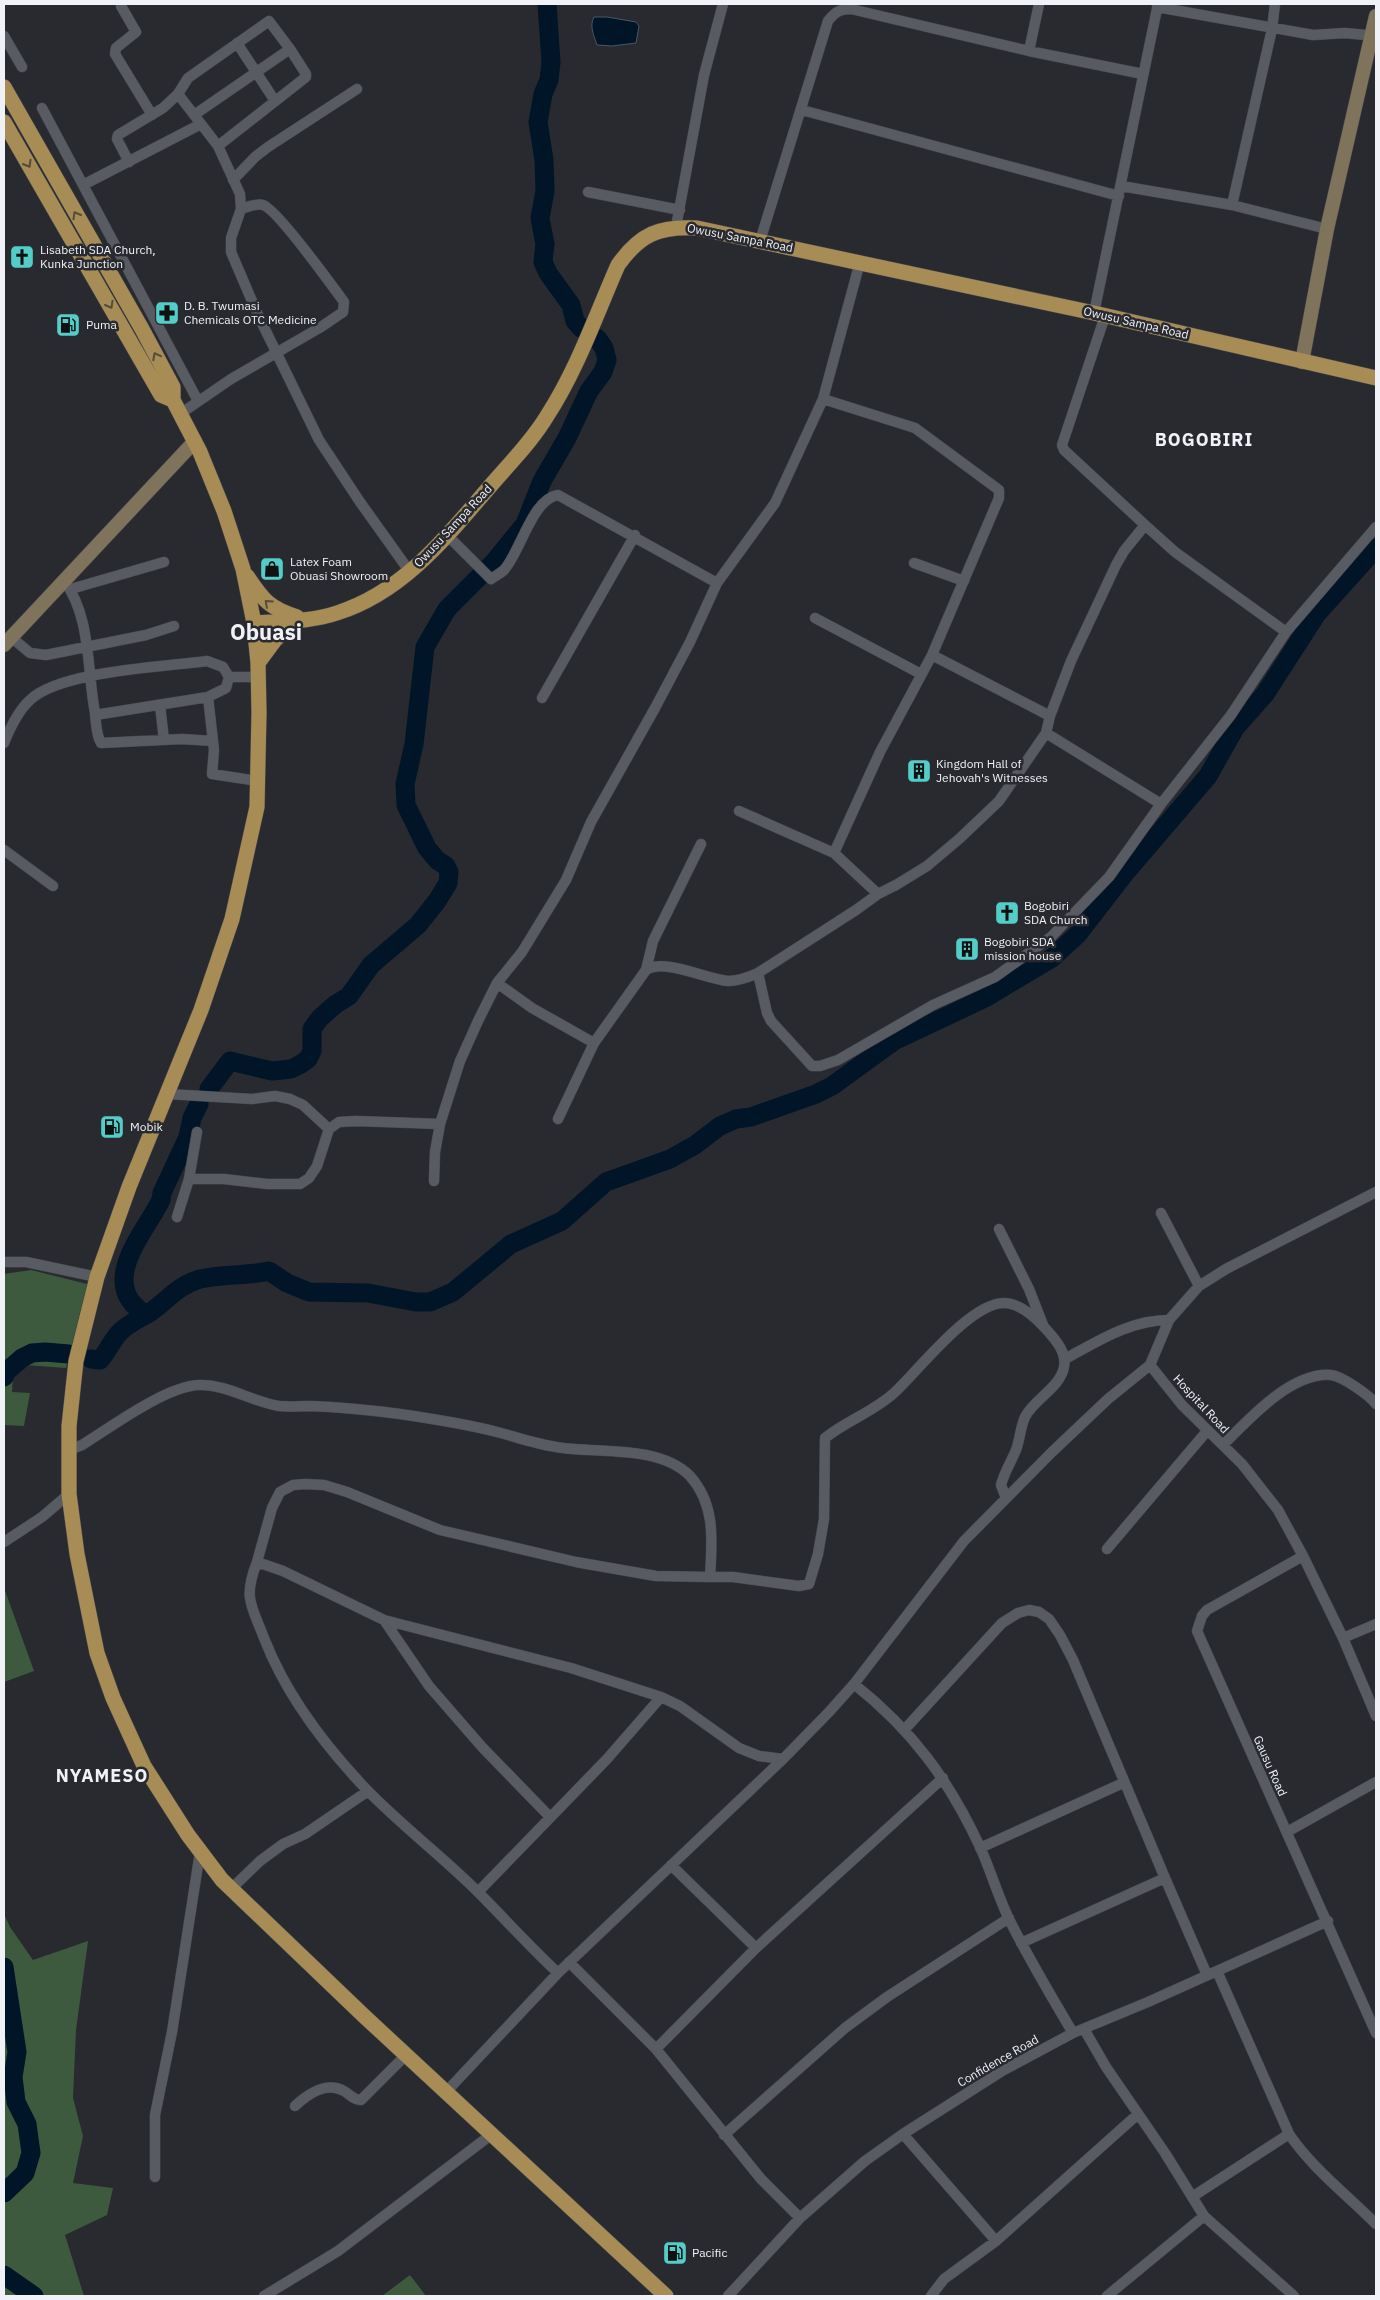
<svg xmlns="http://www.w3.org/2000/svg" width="1380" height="2300" font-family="'IBM Plex Sans',sans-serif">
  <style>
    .green { fill: #3d5a3e }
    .water { fill: #001527; stroke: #485765 }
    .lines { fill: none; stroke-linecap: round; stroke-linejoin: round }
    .river { stroke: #001527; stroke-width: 19 }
    .street-casing { stroke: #47484e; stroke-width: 11 }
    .secondary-casing { stroke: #47484e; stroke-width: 15 }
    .primary-casing { stroke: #47484e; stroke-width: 16 }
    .street { stroke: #595b62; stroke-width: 10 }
    .secondary { stroke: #80735c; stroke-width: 14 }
    .primary { stroke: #a78c55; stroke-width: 15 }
    .oneway { stroke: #544c3d }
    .labels { text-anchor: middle; stroke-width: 5; stroke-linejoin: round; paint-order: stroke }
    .street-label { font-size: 12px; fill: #f1f2f7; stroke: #282a30 }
    .poi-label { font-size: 12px; fill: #f1f2f7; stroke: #282a30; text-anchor: start }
    .district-label { font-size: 18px; font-weight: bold; letter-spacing: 1px; fill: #f1f2f7; stroke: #282a30 }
    .town-label { font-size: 22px; font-weight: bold; fill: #f1f2f7; stroke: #282a30 }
  </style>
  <rect width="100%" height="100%" fill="#282a30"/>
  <path class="green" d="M31,1270L87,1284L66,1368L25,1365L13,1376L12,1392L30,1393L24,1426L4,1425V1274Z
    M4,1588L34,1671L4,1682Z
    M4,1914L10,1927L33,1960L88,1941L76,2030L73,2098L83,2136L73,2183L113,2188L107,2215L65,2235L84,2296H4Z
    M410,2275L426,2296H382Z"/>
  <path class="water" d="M594,17H607L636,22L639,26L636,43L612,46L597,45C594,36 589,26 594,17Z"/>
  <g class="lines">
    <path class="river" d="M547,4L551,62L549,80L543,94L538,122L544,160L545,191L540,218L545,244L543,262L548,273L571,305L575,321L581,328
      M209,1089L230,1061L272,1071L291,1069L301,1064L308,1059L312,1051V1029L320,1018L336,1004L349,996L371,965L418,925L437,901L448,883L449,872L446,866L437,860L427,848L406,805L405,784L414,744L425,647L447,609L494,562L525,524L542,481L567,438L589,391L603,372L607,360L604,348L597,338
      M145,1314C97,1283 144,1234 161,1200L162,1193L188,1137L192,1118L199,1104
      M91,1359L100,1360C108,1351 112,1340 120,1332C129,1323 139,1319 149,1313C167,1301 178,1285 200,1279C223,1274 246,1276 269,1271L287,1283L309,1292L368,1293L416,1302H430L453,1292L511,1244L562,1221L606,1182L670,1159L695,1145L720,1126L736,1119L751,1117L816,1094L832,1086L894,1041L985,998L1052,958L1078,934L1126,872L1208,776L1235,728L1265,694L1316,615L1376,548
      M4,1377L7,1371L22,1358L32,1353L45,1352L69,1354
      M4,1967L17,2052L13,2077L16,2102L27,2124L31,2153L25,2173L4,2193
      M4,2275L34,2296"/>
    <defs>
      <path id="street" d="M121,6L136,32L116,48L115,54L152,115
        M1157,7L1313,35L1345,33L1376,36
        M4,36L22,67
        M237,43L275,101
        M1029,51L1039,4
        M178,94L218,146L240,194L241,209L231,238V252L258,315L319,440L360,502L410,572
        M42,108L198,401
        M802,110L1119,196
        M194,115L290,49
        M129,162L117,139L118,135L163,108L178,94L188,78L269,21L290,49L306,74V77L218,146
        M233,180L255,157L268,147L357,89
        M83,185L201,124
        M1121,186L1232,205L1272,29L1275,4
        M588,192L680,210
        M1232,205L1327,229
        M676,227L704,75L723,4
        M760,241L828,21C835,12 840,9 851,9L1029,51L1143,74
        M1094,313L1158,4
        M1105,316L1062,445L1064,450L1145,525
        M823,399L915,428L999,490V498L932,655L880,752L834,853L878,894L896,885L927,866L959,839L999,801L1046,733L1050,716L1071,661L1116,565L1124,551L1145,525L1175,552L1286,632
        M180,414L231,379L321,327L343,312L344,302C333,287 277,209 263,205C257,203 247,207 241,209
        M448,536L491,579C495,576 501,573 504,570C521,551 532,499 558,495L717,583
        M914,563L964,581
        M64,581C91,615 87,671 95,713C96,722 96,735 101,743L182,739L213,741
        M71,589L164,562
        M815,618L921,674
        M11,637L30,653L46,655L146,635L174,626
        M932,655L1050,716
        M208,697L214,750L212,774L258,781
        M542,698L635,535
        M160,705L164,740
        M95,715L208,697L226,688L229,677
        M1046,733L1161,804
        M4,743C10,728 18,711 30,700C60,671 164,667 207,661L223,667L229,677H259
        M739,811L834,853
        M4,850L53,886
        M878,894L856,910L758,973L767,1013L771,1021L812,1066H820L838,1060L933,1005L995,977L1051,937L1109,877L1161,804L1231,715L1286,632L1376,527
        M646,970L653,941L701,844
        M497,983L532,1008L594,1043
        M167,1094L252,1099L275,1096L290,1099L303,1105L329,1129
        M558,1119L594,1043L646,970C665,958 705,979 728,981C739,981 749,977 758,973
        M189,1179H224L267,1184H300L309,1178L317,1166L329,1129L339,1122L356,1121L440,1124
        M434,1181L435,1152L440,1124L460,1061L478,1021L497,983L522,952L566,880L591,822L655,708L690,642L717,583L775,503L823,399L860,262
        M1161,1213L1199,1286
        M177,1217L189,1179L197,1132
        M999,1229L1029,1289L1043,1325
        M4,1262H26L97,1277
        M1065,1359C1098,1341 1130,1320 1169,1320
        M1150,1365L1182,1405L1242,1464L1278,1510L1303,1556L1343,1638L1376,1716
        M1150,1365L1169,1320L1199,1286L1226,1269L1376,1192
        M1223,1445C1249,1419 1291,1372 1331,1375C1342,1376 1369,1395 1376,1404
        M69,1450L82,1445C111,1427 166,1386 199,1385C226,1384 253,1402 279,1406C289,1407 300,1406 310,1406C340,1407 370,1410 400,1414C434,1419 468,1424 501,1433C519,1438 537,1444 556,1447C596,1454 658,1444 690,1476C716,1505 712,1541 710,1577L656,1576L576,1562L440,1530L347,1492L324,1485L305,1484L293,1485L280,1492L272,1508L257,1562
        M4,1542L42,1517L69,1494
        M1107,1549L1207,1431
        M1303,1556L1207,1610L1202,1616L1197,1631L1376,2033
        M710,1577H733L799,1586L809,1584L818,1554L824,1519L825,1438C846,1421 873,1412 894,1393C918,1371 970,1303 1004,1303C1020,1303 1035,1317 1045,1328C1055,1339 1067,1352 1064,1367C1060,1388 1034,1399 1025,1417C1020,1428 1020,1440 1016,1450C1011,1462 1004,1473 1001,1485L1006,1498
        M384,1620L429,1686L482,1747L550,1817
        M1343,1638L1376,1624
        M854,1684C912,1730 949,1780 980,1847C991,1871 998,1897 1010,1921C1029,1959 1051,1996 1073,2033
        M905,1729L1002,1623L1018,1613L1029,1610L1039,1612L1049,1619L1060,1635L1073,1660L1165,1878L1021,1943
        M1287,1832L1376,1782
        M980,1848L1123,1783
        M671,1865L756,1948
        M1165,1878L1207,1975
        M231,1889L260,1861L283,1844L305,1834L368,1791
        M478,1892L607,1759L661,1697L680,1706L739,1748L759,1756L783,1759
        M569,1962L656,2049L761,2179L800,2218
        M1217,1971L1289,2134C1313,2169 1346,2194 1376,2224
        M558,1973C530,1947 505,1919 478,1892C443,1857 402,1826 367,1790C324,1745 286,1695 264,1638C251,1604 243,1598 257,1562L283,1571L384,1620L571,1668L661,1697
        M1084,2029L1106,2067L1165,2153L1204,2216L1294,2296
        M656,2049L756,1948L943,1778
        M446,2092L558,1973L783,1759L829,1712L854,1684L964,1541L1052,1452L1108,1399L1150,1365
        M295,2106C308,2094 326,2081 344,2091C351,2095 353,2100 361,2100L406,2055
        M903,2134L996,2241
        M724,2135L845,2028L887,1997L1009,1918
        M155,2177V2115L172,2032L200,1852
        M1192,2197L1289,2134
        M264,2296L338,2251L492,2134
        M728,2296L800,2218L865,2161L903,2134L1002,2071L1073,2033L1148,2002L1328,1921
        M931,2296L944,2279L996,2241L1138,2114
        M1107,2296L1204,2216"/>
      <path id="secondary" d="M1302,362L1327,229L1376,16
        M4,645L195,441"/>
      <path id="primary" d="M4,87L142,329L173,387V400L200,452L224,511L243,569L254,623L258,663L259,713L257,807L232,919L201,1010L129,1187L97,1277L76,1361L69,1426V1494L77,1554L97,1653L113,1698L144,1766L188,1835L222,1880L364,2016L666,2296
        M4,122L161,395L173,400
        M247,576C263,600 269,608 297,617
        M254,623C282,621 310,622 337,613C404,592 448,535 492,484C511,462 532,441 547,416C577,370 596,315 618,265C640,234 659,226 697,228L1094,313L1376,378
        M258,663L275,640L296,621"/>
    </defs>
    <use href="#street" class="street-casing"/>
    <use href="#secondary" class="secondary-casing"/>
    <use href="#primary" class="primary-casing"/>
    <use href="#street" class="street"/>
    <use href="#secondary" class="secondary"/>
    <use href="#primary" class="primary"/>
  </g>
  <defs><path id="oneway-chevron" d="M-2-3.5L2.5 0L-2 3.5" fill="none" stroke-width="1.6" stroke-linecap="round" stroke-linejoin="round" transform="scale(1.25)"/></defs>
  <g class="oneway">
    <use href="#oneway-chevron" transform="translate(28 164) rotate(60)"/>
    <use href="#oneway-chevron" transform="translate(76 215) rotate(-120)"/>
    <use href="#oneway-chevron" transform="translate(110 305) rotate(60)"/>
    <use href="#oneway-chevron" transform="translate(156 356) rotate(-118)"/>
    <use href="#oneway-chevron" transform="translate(268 603) rotate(-138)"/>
  </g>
  <defs>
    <symbol id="church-square" viewBox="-11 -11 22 22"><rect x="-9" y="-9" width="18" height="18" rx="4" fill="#54cdc8" stroke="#282a30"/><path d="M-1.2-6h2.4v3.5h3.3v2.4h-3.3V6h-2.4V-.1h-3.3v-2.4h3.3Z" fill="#111"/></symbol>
    <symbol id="pharmacy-square" viewBox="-11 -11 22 22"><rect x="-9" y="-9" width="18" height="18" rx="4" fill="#54cdc8" stroke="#282a30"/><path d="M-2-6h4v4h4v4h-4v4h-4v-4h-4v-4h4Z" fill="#111"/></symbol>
    <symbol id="fuel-square" viewBox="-11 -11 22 22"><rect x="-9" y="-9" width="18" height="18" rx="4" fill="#54cdc8" stroke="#282a30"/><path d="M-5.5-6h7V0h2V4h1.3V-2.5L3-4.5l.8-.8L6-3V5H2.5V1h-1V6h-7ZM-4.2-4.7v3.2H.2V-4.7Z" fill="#111"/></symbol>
    <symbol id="shop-square" viewBox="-11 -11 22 22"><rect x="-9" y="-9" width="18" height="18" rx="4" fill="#54cdc8" stroke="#282a30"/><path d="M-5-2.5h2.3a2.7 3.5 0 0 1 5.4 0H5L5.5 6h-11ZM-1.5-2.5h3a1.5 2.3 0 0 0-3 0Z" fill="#111"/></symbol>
    <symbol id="building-square" viewBox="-11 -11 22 22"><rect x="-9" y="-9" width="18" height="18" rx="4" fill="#54cdc8" stroke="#282a30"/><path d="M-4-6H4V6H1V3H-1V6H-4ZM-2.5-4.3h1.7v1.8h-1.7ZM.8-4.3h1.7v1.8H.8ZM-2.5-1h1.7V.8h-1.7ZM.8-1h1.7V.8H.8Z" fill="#111"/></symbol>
  </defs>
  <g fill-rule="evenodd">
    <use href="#church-square" x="8" y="243" width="28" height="28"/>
    <use href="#pharmacy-square" x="153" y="299" width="28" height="28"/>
    <use href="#fuel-square" x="54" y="311" width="28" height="28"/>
    <use href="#shop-square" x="258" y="555" width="28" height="28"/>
    <use href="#building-square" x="905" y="757" width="28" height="28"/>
    <use href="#church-square" x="993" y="899" width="28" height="28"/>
    <use href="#building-square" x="953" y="935" width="28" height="28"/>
    <use href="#fuel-square" x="98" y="1113" width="28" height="28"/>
    <use href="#fuel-square" x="661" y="2239" width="28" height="28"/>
  </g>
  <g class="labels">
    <g class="street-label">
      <text transform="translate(740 238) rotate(11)" y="4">Owusu Sampa Road</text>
      <text transform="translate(1136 323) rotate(13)" y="4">Owusu Sampa Road</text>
      <text transform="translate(453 526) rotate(-47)" y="4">Owusu Sampa Road</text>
      <text transform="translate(1201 1404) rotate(47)" y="4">Hospital Road</text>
      <text transform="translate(1270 1766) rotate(66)" y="4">Gausu Road</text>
      <text transform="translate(998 2061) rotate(-30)" y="4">Confidence Road</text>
    </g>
    <g class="poi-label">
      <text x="40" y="254">Lisabeth SDA Church,<tspan x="40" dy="14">Kunka Junction</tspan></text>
      <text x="184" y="310">D. B. Twumasi<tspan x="184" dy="14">Chemicals OTC Medicine</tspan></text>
      <text x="86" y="329">Puma</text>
      <text x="290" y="566">Latex Foam<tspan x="290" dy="14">Obuasi Showroom</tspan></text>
      <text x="936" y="768">Kingdom Hall of<tspan x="936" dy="14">Jehovah's Witnesses</tspan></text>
      <text x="1024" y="910">Bogobiri<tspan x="1024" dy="14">SDA Church</tspan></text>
      <text x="984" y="946">Bogobiri SDA<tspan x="984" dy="14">mission house</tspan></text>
      <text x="130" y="1131">Mobik</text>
      <text x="692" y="2257">Pacific</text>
    </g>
    <g class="district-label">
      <text x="1204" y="446">BOGOBIRI</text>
      <text x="102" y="1782">NYAMESO</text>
    </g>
    <g class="town-label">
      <text x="266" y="640">Obuasi</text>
    </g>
  </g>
  <rect width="1380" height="2300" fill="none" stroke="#f1f2f7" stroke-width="10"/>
</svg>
